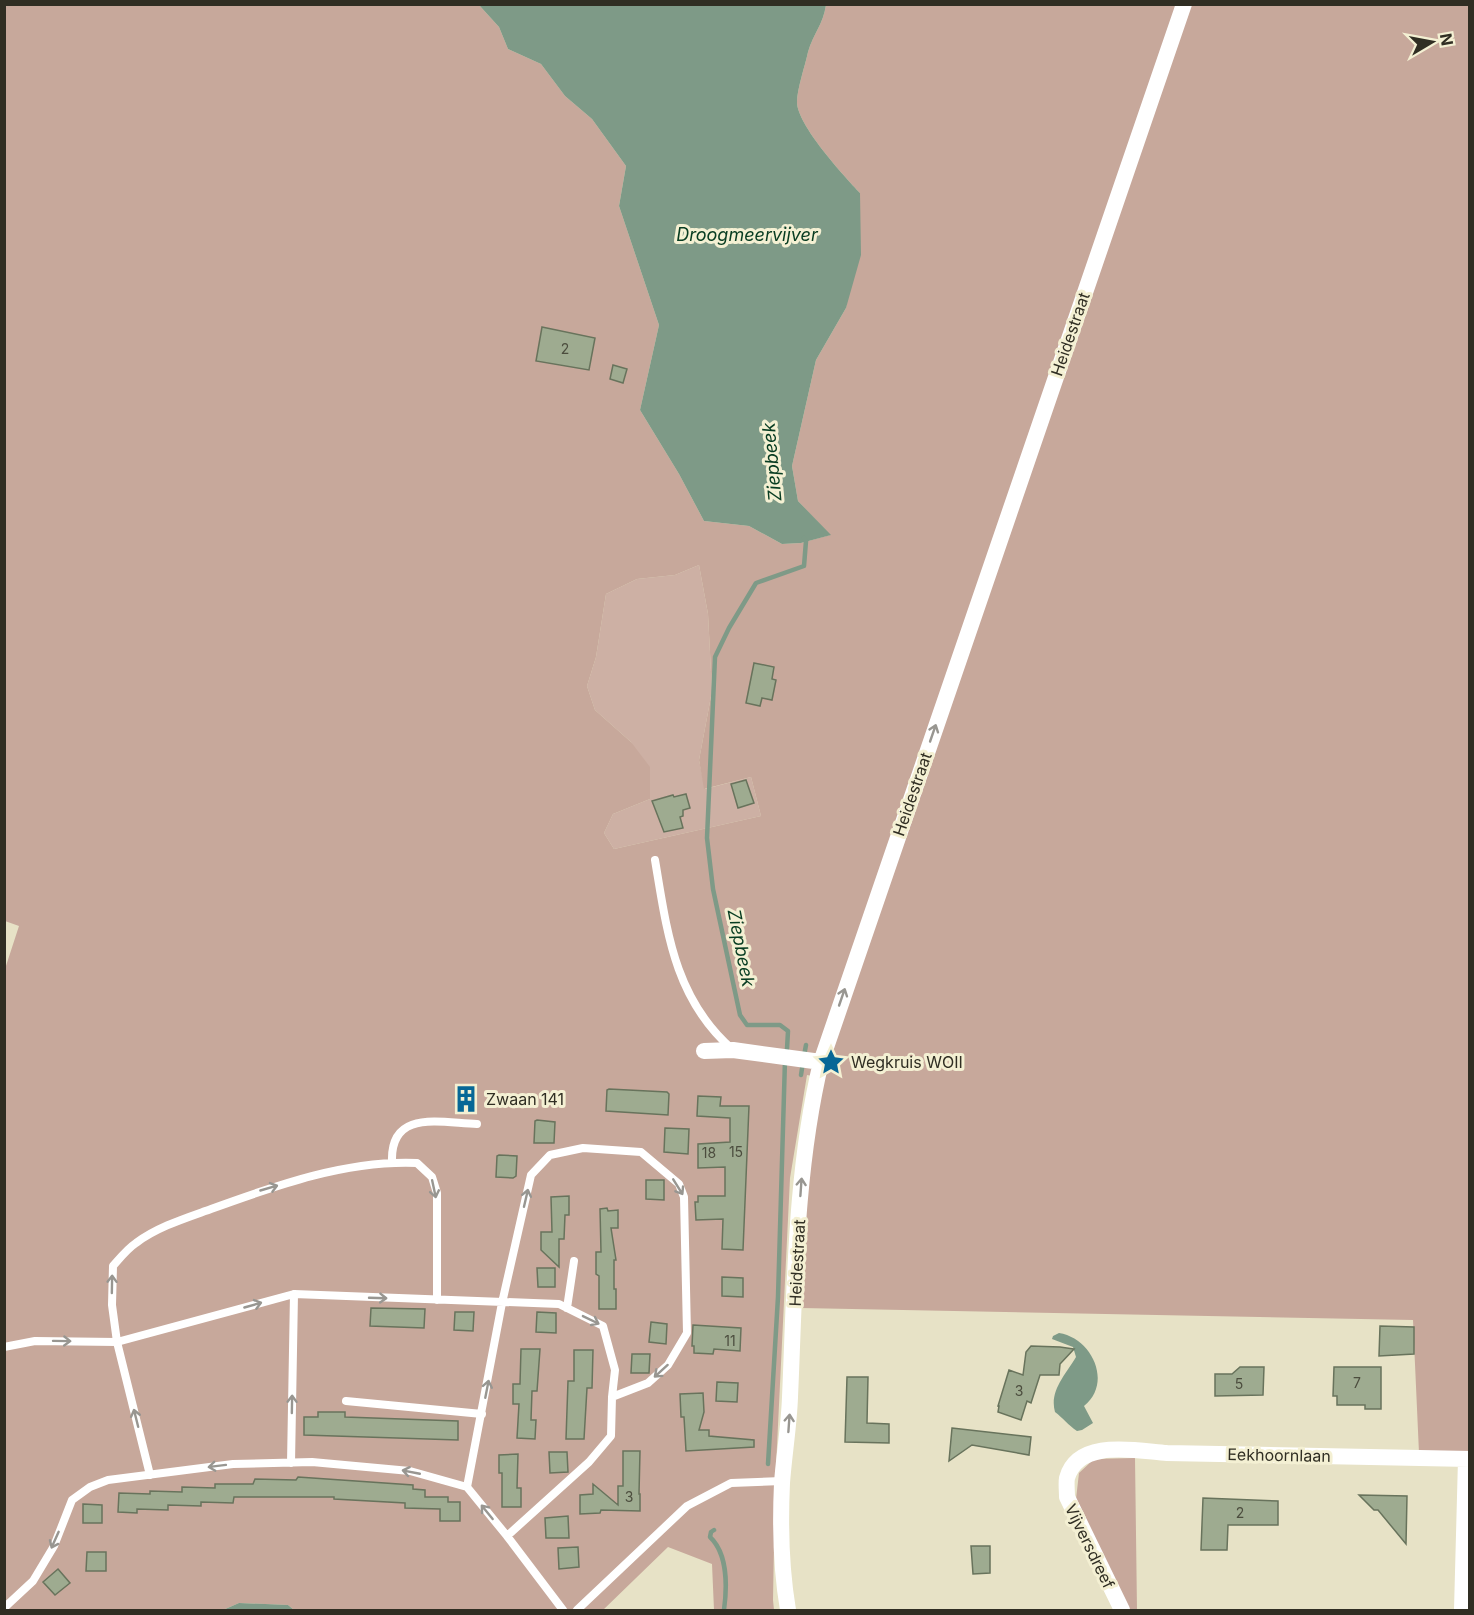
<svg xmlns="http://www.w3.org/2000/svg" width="1474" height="1615" font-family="Inter,sans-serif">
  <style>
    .green { fill: #cdb0a4 }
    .forest { fill: #c7a89b; fill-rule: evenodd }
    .water { fill: #7e9a87 }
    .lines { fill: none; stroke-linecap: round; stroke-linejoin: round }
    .stream { stroke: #7e9a87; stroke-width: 4.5 }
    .building { fill: #9eab90; stroke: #68735c; stroke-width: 1.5 }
    .service { stroke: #fff; stroke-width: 8 }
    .minor { stroke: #fff; stroke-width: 16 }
    .oneway { stroke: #989691 }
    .labels { text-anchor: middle; stroke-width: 6; stroke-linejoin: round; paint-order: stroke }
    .number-label { font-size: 14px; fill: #4c4d3e }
    .street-label { font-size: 16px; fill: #302e23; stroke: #f4f0d3 }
    .poi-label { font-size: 16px; fill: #302e23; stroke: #f4f0d3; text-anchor: start }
    .water-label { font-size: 18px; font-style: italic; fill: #073c21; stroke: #f4f0d3 }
  </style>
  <rect width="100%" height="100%" fill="#e7e2c6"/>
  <path class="green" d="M699,565L708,614L712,691L699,760L705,789L751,777L761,816L614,849L604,833L613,814L650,799L631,742L595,710L587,686L596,657L606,594L637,579L675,575Z"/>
  <path class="forest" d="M5,5H479L499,27L508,49L541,64L565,96L592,119L626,166L619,206L659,325L640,410L679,474L704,521L749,526L782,544L801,543L830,535L798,501L792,466L816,360L846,308L860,193C844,176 797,125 797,102C797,89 805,66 808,52C813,34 823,25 826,5H1469V1452L1419,1453L1413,1320L801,1308L807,1181L823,1078L807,1075L790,1178L775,1487L773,1600L774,1610H714L712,1564L668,1547L603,1610H294L288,1605L239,1603L223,1610H5L4,972L19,926L5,921ZM699,565L708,614L712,691L699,760L704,789L751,777L761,816L614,849L604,833L613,814L650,799V767L631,742L595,710L587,686L596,657L606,594L637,579L675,575Z
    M1135,1458L1137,1610H1129L1076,1499L1079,1473L1094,1459Z"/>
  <path class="water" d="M479,5H826C823,25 813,34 808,52C805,66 797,89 797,102C797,125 844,176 860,193L861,255L846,308L816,360L792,466L798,501L831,535L801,543L782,544L749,526L704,521L679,474L640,410L659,325L619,206L626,166L592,119L565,96L541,64L508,49L499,27Z
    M1059,1333C1092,1338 1113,1383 1084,1406L1093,1423L1082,1430L1077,1431C1068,1425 1063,1418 1055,1412C1049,1391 1066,1374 1076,1357L1073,1347L1052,1339L1053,1336Z
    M239,1603L288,1605L294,1610H223Z"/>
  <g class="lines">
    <path class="stream" d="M787,1049L788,1031L780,1025H747L740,1015L713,889L707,838L715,657L729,628L756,583L804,566L806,541L804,538
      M804,1056L806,1045
      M801,1075L803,1062
      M768,1464L778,1297L785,1060
      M714,1530L711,1532L710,1537C728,1554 727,1588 724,1610"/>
  </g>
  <path class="building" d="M542,327L595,338L589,370L536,361Z
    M613,365L627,369L623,383L610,379Z
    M754,663L774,667L772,679L776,680L772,700L762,698L760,706L746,703Z
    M746,780L754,803L738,808L731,784Z
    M686,794L690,808L683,810V816L680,817L683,828L664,832L652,801L673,795L674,797Z
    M457,1085L475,1086L474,1105H456Z
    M609,1089L667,1092L669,1094L668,1115L606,1111L607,1090Z
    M698,1096L721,1097L720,1106H749L743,1250L722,1249L723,1219L696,1220L695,1202H698V1196H725V1167L698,1168V1144L730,1142V1118L697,1116Z
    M537,1120L555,1122L554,1143H534L535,1121Z
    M665,1128L689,1129L688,1154L664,1152Z
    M499,1155L517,1156L516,1176L513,1178L496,1177L497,1156Z
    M646,1180H664V1200L646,1199Z
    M569,1196V1215H565L564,1239H559V1267L541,1250V1232H552L551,1197Z
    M607,1208L608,1211L618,1210V1228H611L616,1260H614V1289H616V1309H599V1276L596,1274V1252H601L600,1209Z
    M537,1268H555V1287H538Z
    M722,1277L743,1278V1297L722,1296Z
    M371,1308L425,1309L424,1328L370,1326Z
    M455,1312H474L473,1331L454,1330Z
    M537,1312L556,1313V1333L536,1332Z
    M651,1322L667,1324L666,1344L649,1342Z
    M693,1325L741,1328L740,1351L714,1349L713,1354L694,1353V1346H692Z
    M1380,1326L1414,1327V1354L1379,1356Z
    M1031,1346L1060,1347L1074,1349L1060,1364L1059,1375H1040L1031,1403L1027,1401L1021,1420L998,1412L999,1406H998L1009,1370L1023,1375L1026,1352Z
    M521,1349H540L537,1391H532L531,1420H536L535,1439L517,1438L519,1404H513V1384H520Z
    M574,1350H593L592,1388H587L584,1439H566L568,1381H574Z
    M632,1354H650L649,1373H631Z
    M1240,1367H1264L1263,1395L1215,1396V1374H1232Z
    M1334,1367H1381V1409H1365V1405H1337V1396H1333Z
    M847,1377H868L867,1423L889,1424V1443L845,1442Z
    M717,1382L738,1383L737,1402L716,1401Z
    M703,1393L704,1412L699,1430H709V1436L754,1440V1447L686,1451L684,1417H681L680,1394Z
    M318,1412H345V1417L458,1421V1440L304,1435V1417H318Z
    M952,1428L1031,1437L1029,1455L972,1445L949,1461Z
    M623,1451H640L639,1494H640V1511L601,1510L600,1513L580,1514V1495L593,1494V1484L618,1505V1486H623Z
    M549,1452H567L568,1472L550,1473Z
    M518,1454L517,1488H521V1507H502V1473H499V1455Z
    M298,1477L413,1485V1489L425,1490V1497H448V1502H460V1521H440V1509L405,1508V1503L334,1499V1497H234L233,1503L201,1502V1506L168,1505V1510L137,1509V1513L118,1512L119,1493L150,1494V1491L182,1492V1487L215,1488V1484H253L255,1479L296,1480Z
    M1359,1495L1407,1496L1406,1544L1378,1510H1374Z
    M1203,1498L1278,1501V1525H1228L1227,1550H1201Z
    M83,1504L102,1505V1523H83Z
    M568,1516L569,1538H546L545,1518Z
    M971,1546H990V1573L973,1574Z
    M578,1547L579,1567L559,1569L558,1548Z
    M87,1552H106V1571H86Z
    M58,1569L70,1583L55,1595L43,1582Z"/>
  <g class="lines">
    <path class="service" d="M655,860C667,931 674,998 732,1049
      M392,1162C390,1109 440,1123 477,1124
      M567,1308L574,1261
      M4,1347L35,1341L117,1342L294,1294
      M346,1401L482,1414
      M291,1463L294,1294L559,1304L603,1326L615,1370L612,1397
      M150,1475L117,1342L112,1305L113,1266C120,1258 127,1249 136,1243C157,1227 186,1218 211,1209C277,1185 347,1160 417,1163L432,1177L437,1193V1300
      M467,1487L502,1303L531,1175L550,1155L583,1148L641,1152L679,1184L684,1197L687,1333L668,1365L648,1383L612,1397L611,1436L589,1462L507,1536
      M4,1608L33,1581L54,1546L72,1500L90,1487L108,1480L233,1464L312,1462L410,1471L467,1487L507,1536L563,1610
      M577,1610L687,1506L731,1483L782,1481"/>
    <path class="minor" d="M704,1051L733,1050L821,1062
      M788,1610C781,1569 780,1526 782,1483C784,1455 789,1426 790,1397C795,1285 795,1171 821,1062L1184,4
      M1122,1610L1067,1497C1067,1491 1066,1483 1067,1478C1078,1438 1137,1451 1167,1453L1470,1459
      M1462,1610L1466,1459"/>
  </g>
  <defs><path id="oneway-shaft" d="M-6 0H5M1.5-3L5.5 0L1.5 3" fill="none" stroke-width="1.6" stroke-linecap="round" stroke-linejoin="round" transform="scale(1.5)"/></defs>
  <g class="oneway">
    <use href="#oneway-shaft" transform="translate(933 733) rotate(-71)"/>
    <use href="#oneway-shaft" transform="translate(842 997) rotate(-71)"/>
    <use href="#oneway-shaft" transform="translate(678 1187) rotate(58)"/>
    <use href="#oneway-shaft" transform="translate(801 1187) rotate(-86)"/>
    <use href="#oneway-shaft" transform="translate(269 1188) rotate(-16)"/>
    <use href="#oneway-shaft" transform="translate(434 1189) rotate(78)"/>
    <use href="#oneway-shaft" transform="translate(526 1198) rotate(-77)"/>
    <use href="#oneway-shaft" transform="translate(112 1284) rotate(-89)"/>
    <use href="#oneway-shaft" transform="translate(378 1298) rotate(2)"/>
    <use href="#oneway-shaft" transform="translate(253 1305) rotate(-16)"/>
    <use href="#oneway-shaft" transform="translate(591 1320) rotate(26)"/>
    <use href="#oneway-shaft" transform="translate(62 1341) rotate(1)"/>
    <use href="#oneway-shaft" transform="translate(661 1371) rotate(138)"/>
    <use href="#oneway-shaft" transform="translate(487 1389) rotate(-79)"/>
    <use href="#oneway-shaft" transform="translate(292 1404) rotate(-89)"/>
    <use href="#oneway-shaft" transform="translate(136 1418) rotate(-104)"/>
    <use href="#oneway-shaft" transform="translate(789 1423) rotate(-86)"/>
    <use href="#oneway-shaft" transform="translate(217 1466) rotate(173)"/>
    <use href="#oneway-shaft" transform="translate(411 1472) rotate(-169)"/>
    <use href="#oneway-shaft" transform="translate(487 1512) rotate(-129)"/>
    <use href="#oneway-shaft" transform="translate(55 1540) rotate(114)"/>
  </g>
  <defs>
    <symbol id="sight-bare" viewBox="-9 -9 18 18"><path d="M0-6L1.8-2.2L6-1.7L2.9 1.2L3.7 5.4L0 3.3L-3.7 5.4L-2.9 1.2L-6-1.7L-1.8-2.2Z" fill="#076796" stroke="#f4f0d3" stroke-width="2.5" paint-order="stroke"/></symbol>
    <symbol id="building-bare" viewBox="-9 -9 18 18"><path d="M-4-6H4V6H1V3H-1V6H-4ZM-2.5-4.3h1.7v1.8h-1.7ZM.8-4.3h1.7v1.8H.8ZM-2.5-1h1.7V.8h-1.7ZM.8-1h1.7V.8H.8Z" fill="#076796" stroke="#f4f0d3" stroke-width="2.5" paint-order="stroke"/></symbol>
  </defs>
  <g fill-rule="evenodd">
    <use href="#sight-bare" x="812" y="1043" width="38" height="38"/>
    <use href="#building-bare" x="447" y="1080" width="38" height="38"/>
  </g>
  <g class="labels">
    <g class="number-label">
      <text x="565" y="354">2</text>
      <text x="736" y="1157">15</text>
      <text x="709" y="1158">18</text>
      <text x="730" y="1346">11</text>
      <text x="1357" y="1388">7</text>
      <text x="1239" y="1389">5</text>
      <text x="1019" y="1396">3</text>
      <text x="629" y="1502">3</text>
      <text x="1240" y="1518">2</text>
    </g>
    <g class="street-label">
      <text transform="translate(1070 334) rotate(-71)" y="6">Heidestraat</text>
      <text transform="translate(912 794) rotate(-71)" y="6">Heidestraat</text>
      <text transform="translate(797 1263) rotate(-87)" y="6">Heidestraat</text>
      <text transform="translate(1279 1455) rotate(1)" y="6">Eekhoornlaan</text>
      <text transform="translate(1090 1546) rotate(64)" y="6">Vijversdreef</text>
    </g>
    <g class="poi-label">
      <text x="851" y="1068">Wegkruis WOII</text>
      <text x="486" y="1105">Zwaan 141</text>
    </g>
    <g class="water-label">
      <text x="747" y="241">Droogmeervijver</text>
      <text transform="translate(772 462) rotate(-95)" y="6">Ziepbeek</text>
      <text transform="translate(741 948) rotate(79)" y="6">Ziepbeek</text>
    </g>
  </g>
  <rect width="1474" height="1615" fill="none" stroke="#302e23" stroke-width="12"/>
  <g transform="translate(1432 42) rotate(80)" stroke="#f4f0d3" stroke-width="4.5" paint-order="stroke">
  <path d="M0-4.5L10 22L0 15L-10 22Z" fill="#302e23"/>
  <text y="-9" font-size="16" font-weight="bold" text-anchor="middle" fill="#302e23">N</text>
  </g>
</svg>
